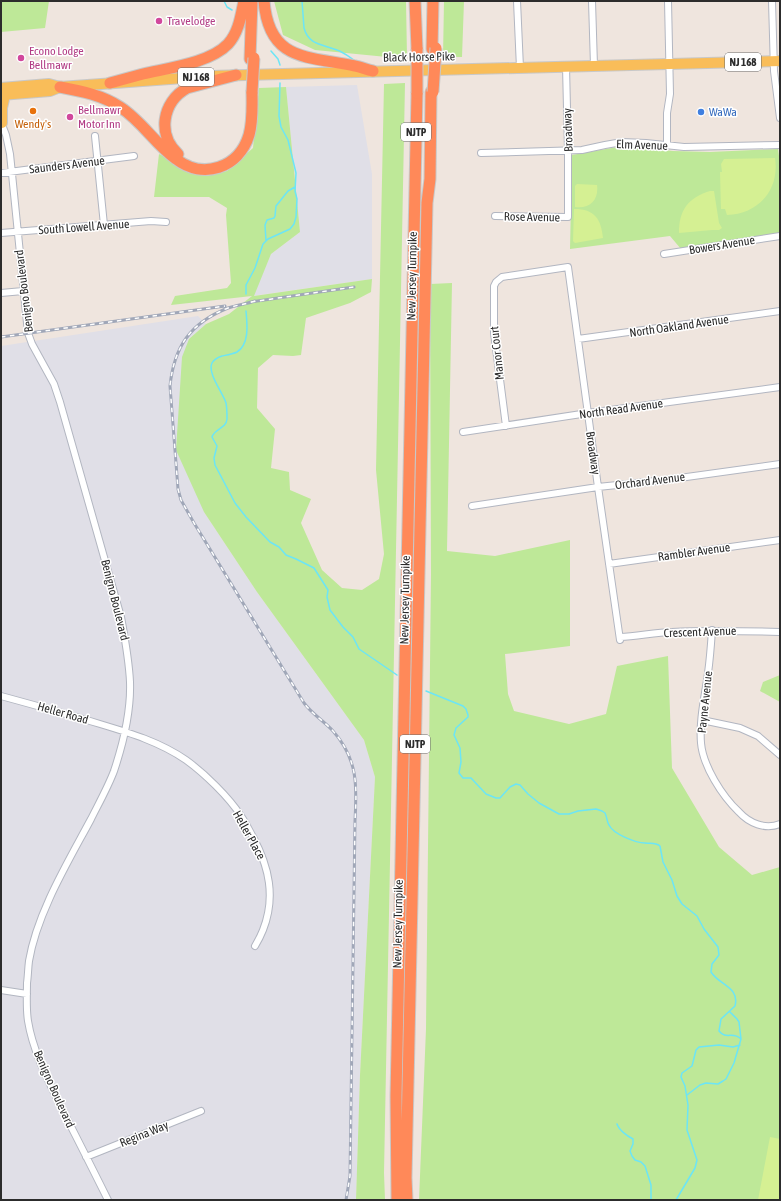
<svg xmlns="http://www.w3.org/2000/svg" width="781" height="1201" font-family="'Asap Condensed',sans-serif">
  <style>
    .industrial { fill: #e0dfe7 }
    .green { fill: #bee898 }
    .pitch { fill: #d5f093 }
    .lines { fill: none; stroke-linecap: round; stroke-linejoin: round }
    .stream { stroke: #6ce5f6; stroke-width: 1.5 }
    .minor-casing { stroke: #b2b6c1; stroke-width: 8 }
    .primary-casing { stroke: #c8c8c8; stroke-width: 12 }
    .motorway-casing { stroke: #c8c8c8; stroke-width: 13 }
    .minor { stroke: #fff; stroke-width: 6 }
    .primary { stroke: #f9bd59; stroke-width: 10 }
    .motorway { stroke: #ff8959; stroke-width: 11 }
    .rail-casing { stroke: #a0a7b8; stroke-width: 3 }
    .rail { stroke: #fff; stroke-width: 1.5; stroke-dasharray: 4.5; stroke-linecap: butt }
    .motorway-bridge-casing { stroke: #c8c8c8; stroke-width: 13; stroke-linecap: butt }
    .motorway-bridge { stroke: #ff8959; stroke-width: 11 }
    .hotel-dot { fill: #d1479c; stroke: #fff; stroke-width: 1.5 }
    .food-dot { fill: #e8710a; stroke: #fff; stroke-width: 1.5 }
    .shop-dot { fill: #3f7fe0; stroke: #fff; stroke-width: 1.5 }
    .labels { text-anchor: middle; stroke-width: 3; stroke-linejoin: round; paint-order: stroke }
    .shield { fill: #fff; stroke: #6b6b6b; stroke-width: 1 }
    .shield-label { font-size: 11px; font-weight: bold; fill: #2c2c2c }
    .hotel-label { font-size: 12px; fill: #b23c85; stroke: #fff; text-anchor: start }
    .street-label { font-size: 12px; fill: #2c2c2c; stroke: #fff }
    .shop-label { font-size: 12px; fill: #366cbe; stroke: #fff; text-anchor: start }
    .food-label { font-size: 12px; fill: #c56008; stroke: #fff }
  </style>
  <rect width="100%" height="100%" fill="#efe5de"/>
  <path class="industrial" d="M357,85L372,174V279L253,296L271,254L300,232L286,87Z
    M198,316L206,324L189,339L204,512L257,592L364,740L375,777L360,1075L356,1200H1V346Z"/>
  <path class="green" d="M1,1H49L45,28L1,32Z
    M274,1H406L407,57H387L315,50L283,35Z
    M444,1H464L462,57H443Z
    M405,83L384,1173L385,1200H356L360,1075L375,777L364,740L257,592L204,512L176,450L182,357L189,339L206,324L229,314L252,296L171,305L175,296L227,288L231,283L226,215L227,208L209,197H154L159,154L206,176L227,171L253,148L259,88L286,87L300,232L271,254L254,296L372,279L371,292L350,303L306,318L301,355L293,356L273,355L258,368L257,408L275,429L271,468L289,472L290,490L311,499L301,523L322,570L342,588L362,590L379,579L384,554L376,470L384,84Z
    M623,146L673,151L710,152L778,149L780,163V235L681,249L670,236L570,249L572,155Z
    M452,283L447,551L495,556L570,540V646L505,654L508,694L514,711L569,724L606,714L617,666L668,656L672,768L719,847L752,875L780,867V1200H419L426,1029L431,574L430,284Z
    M780,675V702L760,691L763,682Z"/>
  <path class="pitch" d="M775,158C780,190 758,214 727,215L725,209H721L720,172H722L721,164L724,159Z
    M577,184L597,185C599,200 590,209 575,207V186Z
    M710,191H714L719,223L722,228L719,230H712L679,233C679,210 688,198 710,191Z
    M574,209C595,209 601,219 603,238L575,243L573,241Z
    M770,1137L780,1139V1200H758Z"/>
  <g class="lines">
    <path class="stream" d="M224,1L227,7L232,10
      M302,1L304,28C309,46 323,44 337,50C343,52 348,56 354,60
      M271,51L278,59L280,65
      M266,241L265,225L267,220L274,218L275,216L276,206L288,191L295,187
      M246,294V285L255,268L263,244L268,239L290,229L294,224L296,217L297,199L295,191L296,173L288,140L281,127L279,116L280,83
      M246,311C247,323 250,344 237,352C233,354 227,355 222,356C219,357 214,359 212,363C207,373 223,393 226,403C227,408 227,414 227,419C226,429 215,428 212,437L217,446L214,458L215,465L235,503L246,517L270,542L279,547L286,555L296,559L314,568L328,590L327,597L330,610L343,627L353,637L359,649L397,675
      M426,691L463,706L466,709L468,715V717L456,728L454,735L460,748L461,762L459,773L463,778H471L486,794L496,798H500L510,787L516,784L520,785L528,794L539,803L559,814H569L578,811L596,809L602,811L605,813C607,817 607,822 609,825C613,834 636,843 645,843C651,844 655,842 660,846L663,862L672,880L677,896L682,904L697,916L704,929L718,947L719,955L712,964L711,972C719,985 740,987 735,1006L721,1019L719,1031C726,1040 733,1031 741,1039
      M687,1095L700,1085L706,1083L718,1084L723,1081L726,1079L734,1063L741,1039L739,1022L737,1019L730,1012
      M617,1124C619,1130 627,1136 633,1139V1144L630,1151L632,1156L635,1160L641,1162L645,1166L651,1185V1200
      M676,1200L695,1168L697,1160L687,1130L688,1105L685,1086L681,1077L682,1073L692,1066L696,1050L699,1047L719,1045L733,1047L740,1045"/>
    <defs>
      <path id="minor" d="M517,1L520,68
        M592,1L594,66
        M772,1L774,71L780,118
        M1,122L6,135L10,154L28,333L32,344L54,384L60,402L121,617C125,639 129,660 130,682C131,710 123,744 114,771C108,787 99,803 91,819C68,862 37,913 29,961C28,969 28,976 27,983C27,996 26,1008 28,1021C33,1052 49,1082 63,1111C78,1140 93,1170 108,1200
        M95,136L104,225
        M667,145V113L670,94L668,1
        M481,153L582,150L605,145L622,142L646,143L684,147L780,145
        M1,173L134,156
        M495,216L568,217V151L566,66
        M1,233L151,221L166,222
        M664,254L780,236
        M1,293L23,291
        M578,339L780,311
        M506,426L494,333V286L496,282L502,277L568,267L598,487L620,640
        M463,432L588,413L780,387
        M472,506L598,487L665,480L780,464
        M609,564L780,540
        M712,630C711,645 710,659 708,673C705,696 699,720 701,743C703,766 722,796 739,812C749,823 765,830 780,824
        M620,637C637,637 654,632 672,632C708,630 744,631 780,632
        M1,696C34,705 67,714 100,724C130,733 160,742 186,760C204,773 229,797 241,816C246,823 249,830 253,837C269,867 276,897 263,930C261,935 258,941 255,946
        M702,720L740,728L758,736L780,755
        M1,990L27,994
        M86,1157L201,1111"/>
      <path id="primary" d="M1,88L49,84L60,87
        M1,95L50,91L60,87L211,76L780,61
        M2,123V108L5,95"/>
      <path id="motorway" d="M264,1C269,62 308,56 355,66C361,67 367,70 373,71
        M415,1L417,49
        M432,49L433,1
        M250,59L252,1
        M110,83C121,80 132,77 143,74C168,68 210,63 228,44C239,32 241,15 244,1
        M60,87C81,91 102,95 120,107C142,121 155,144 176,159C203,180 239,168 249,135C253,121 252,106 252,92
        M178,154C157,135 162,102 187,88L236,75
        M397,1200L396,1096L417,93
        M407,1200L406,1178L427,203L430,179L431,92"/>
    </defs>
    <use href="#minor" class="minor-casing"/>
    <use href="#primary" class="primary-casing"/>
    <use href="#motorway" class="motorway-casing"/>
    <use href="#minor" class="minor"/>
    <use href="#primary" class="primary"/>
    <use href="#motorway" class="motorway"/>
    <defs>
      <path id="rail" d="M255,301C246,304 237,305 228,308C190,323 174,347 170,386L178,489L181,500L194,523L304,703C312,714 324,721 333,731C358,759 357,786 355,821L350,1176L346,1200
        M251,302L354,287
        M1,337L225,306"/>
    </defs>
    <use href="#rail" class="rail-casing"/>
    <use href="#rail" class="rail"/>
    <defs>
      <path id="motorway-bridge" d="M252,92L254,58
        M433,92L436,48
        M417,93V49"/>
    </defs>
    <use href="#motorway-bridge" class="motorway-bridge-casing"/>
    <use href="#motorway-bridge" class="motorway-bridge"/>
  </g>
  <g class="hotel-dot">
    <circle cx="159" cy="21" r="4"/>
    <circle cx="21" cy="58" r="4"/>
    <circle cx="70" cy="117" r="4"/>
  </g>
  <circle class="food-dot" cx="33" cy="111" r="4"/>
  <circle class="shop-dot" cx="701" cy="112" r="4"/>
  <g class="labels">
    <g class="shield">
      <rect x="725" y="53" width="36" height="18" rx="3"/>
      <rect x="178" y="68" width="36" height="18" rx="3"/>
      <rect x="401" y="123" width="30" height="18" rx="3"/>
      <rect x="400" y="735" width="30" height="18" rx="3"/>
    </g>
    <g class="shield-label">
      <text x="743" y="66">NJ 168</text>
      <text x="196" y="81">NJ 168</text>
      <text x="416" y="136">NJTP</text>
      <text x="415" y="748">NJTP</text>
    </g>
    <g class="hotel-label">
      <text x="167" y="25">Travelodge</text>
      <text x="29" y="55">Econo Lodge<tspan x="29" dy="14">Bellmawr</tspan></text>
      <text x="78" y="114">Bellmawr<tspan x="78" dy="14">Motor Inn</tspan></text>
    </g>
    <g class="street-label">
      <text transform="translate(419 57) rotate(-1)" y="4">Black Horse Pike</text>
      <text transform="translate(568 130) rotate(-92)" y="4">Broadway</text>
      <text transform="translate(642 145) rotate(2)" y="4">Elm Avenue</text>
      <text transform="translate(67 165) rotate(-7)" y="4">Saunders Avenue</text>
      <text transform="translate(532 217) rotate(1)" y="4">Rose Avenue</text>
      <text transform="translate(84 227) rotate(-4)" y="4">South Lowell Avenue</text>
      <text transform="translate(722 245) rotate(-9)" y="4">Bowers Avenue</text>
      <text transform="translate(412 276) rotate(-89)" y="4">New Jersey Turnpike</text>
      <text transform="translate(24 291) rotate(-97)" y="4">Benigno Boulevard</text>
      <text transform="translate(679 326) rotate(-8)" y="4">North Oakland Avenue</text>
      <text transform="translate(497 353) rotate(-96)" y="4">Manor Court</text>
      <text transform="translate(621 409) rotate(-8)" y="4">North Read Avenue</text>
      <text transform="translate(593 453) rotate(82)" y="4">Broadway</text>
      <text transform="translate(650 481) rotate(-7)" y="4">Orchard Avenue</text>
      <text transform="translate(694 552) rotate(-8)" y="4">Rambler Avenue</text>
      <text transform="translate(115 600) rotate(76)" y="4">Benigno Boulevard</text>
      <text transform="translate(405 600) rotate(-89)" y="4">New Jersey Turnpike</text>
      <text transform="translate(700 632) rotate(-2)" y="4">Crescent Avenue</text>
      <text transform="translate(705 702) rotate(-84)" y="4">Payne Avenue</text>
      <text transform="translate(63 713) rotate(16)" y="4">Heller Road</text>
      <text transform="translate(249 835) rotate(61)" y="4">Heller Place</text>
      <text transform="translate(398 924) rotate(-89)" y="4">New Jersey Turnpike</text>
      <text transform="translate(54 1089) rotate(66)" y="4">Benigno Boulevard</text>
      <text transform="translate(144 1134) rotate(-22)" y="4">Regina Way</text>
    </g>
    <g class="shop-label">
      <text x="709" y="116">WaWa</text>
    </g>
    <g class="food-label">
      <text x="33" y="128">Wendy's</text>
    </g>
  </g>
  <rect width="781" height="1201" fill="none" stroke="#2c2c2c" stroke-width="4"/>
</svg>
